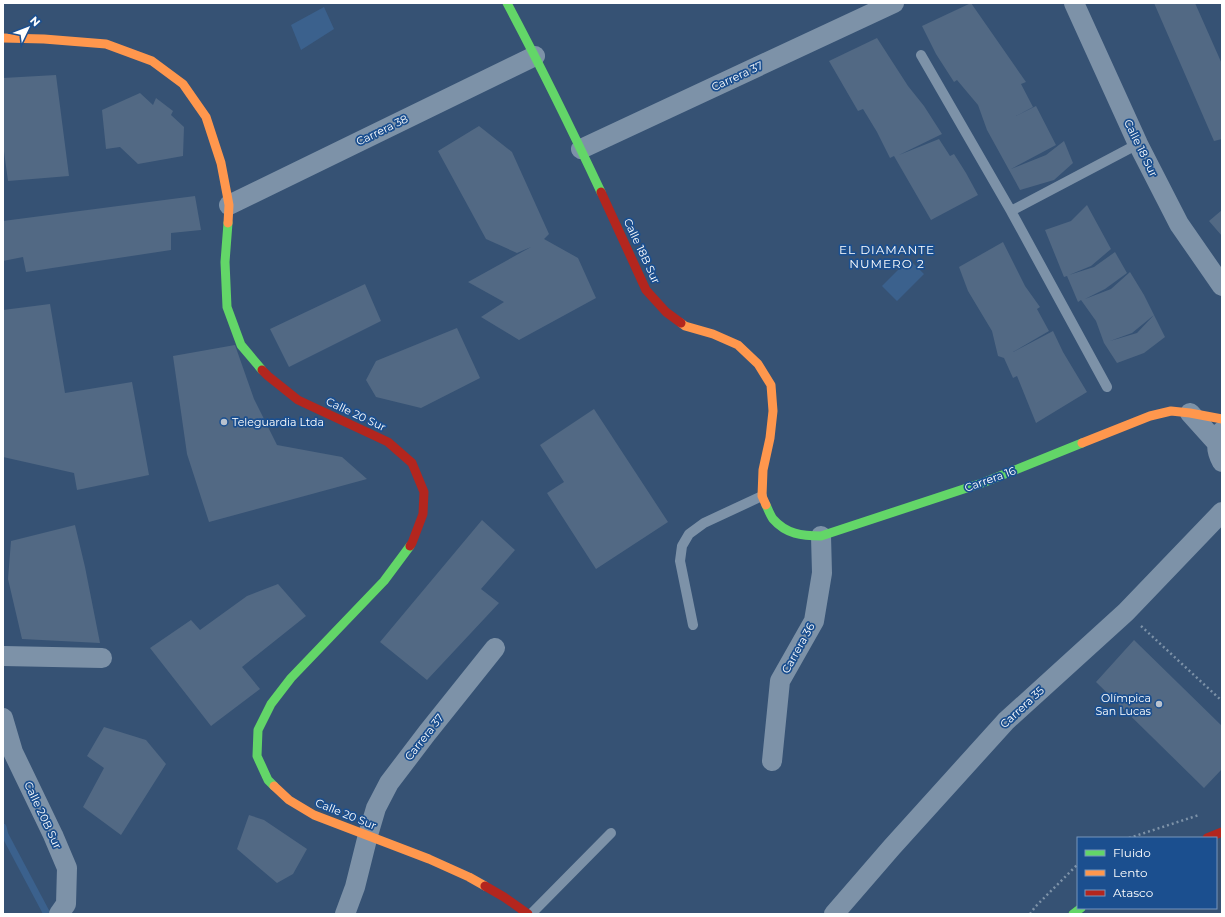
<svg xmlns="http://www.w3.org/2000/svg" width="1225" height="917" font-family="Montserrat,sans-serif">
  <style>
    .water { fill: #3b618d }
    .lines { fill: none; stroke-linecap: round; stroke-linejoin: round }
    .stream { stroke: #3b618d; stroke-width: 7 }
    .building { fill: #526984; fill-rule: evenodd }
    .path { stroke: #7d92a8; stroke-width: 2.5; stroke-dasharray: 2 3; stroke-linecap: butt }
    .lane { stroke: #7d92a8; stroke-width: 10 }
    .street { stroke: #7d92a8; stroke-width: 20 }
    .fast { stroke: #63d668; stroke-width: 9 }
    .slow { stroke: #ff974d; stroke-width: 9 }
    .jam { stroke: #b3261e; stroke-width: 9 }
    .poi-dot { fill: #b9c2ce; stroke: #1b4f8f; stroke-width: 1.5 }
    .labels { text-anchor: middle; stroke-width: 3.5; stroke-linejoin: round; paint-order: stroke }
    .street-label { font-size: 11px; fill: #fff; stroke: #1b4f8f }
    .poi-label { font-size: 11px; fill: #fff; stroke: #1b4f8f; text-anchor: start }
    .neighbourhood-label { font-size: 12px; letter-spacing: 1px; fill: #fff; stroke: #1b4f8f }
  </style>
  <rect width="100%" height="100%" fill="#365274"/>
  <path class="water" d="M324,7L334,29L301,50L291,25Z
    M909,259L924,274L897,301L882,286Z"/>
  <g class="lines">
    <path class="stream" d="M3,827L5,835L47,914"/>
  </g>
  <path class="building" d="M971,3L1026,82L1021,84L1033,107L1016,116L1036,106L1056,145L1011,169L1046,155L1064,141L1073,163L1054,180L1020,190L987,130L978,105L957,80L954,82L936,54L922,26Z
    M1154,3H1195L1222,64V139L1214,141Z
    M877,38L908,86L924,106L942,134L899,155L939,139L950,156L954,154L966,173L978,195L931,220L894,156L890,158L877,132L863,109L858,111L829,61Z
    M56,75L69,176L8,181L3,144V78Z
    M140,93L153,105L156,98L173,111L171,115L184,127L183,156L138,164L120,147L106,149L102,110Z
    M479,126L512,152L549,234L544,239L578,258L596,298L519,340L481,317L504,302L468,282L531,247L517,253L486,239L438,151Z
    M195,196L201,230L171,233V250L26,272L23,257L3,261V221Z
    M1087,205L1111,249L1091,266L1069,275L1094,267L1115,252L1127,273L1105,289L1085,299L1111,289L1130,272L1144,295L1165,337L1144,353L1117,363L1104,343L1096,321L1081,300L1078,302L1067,276L1064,277L1045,230L1071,221ZM1154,315L1137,333L1110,341L1132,333Z
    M1222,210V236L1209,221Z
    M1003,242L1025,286L1040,307L1037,309L1049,331L1013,352L1053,331L1063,352L1087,392L1036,423L1017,376L1013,378L1004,358L998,356L992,331L968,291L959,267Z
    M365,284L381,321L289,367L270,329Z
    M50,304L65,393L132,382L149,475L77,490L74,473L3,457V310Z
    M457,328L480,378L421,408L376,397L366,380L376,361Z
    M235,345L254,399L277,445L342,457L367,479L209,522L187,454L173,356Z
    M594,409L668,522L596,569L547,493L564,482L540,445Z
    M482,520L515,550L481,589L499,603L427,680L380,642Z
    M75,525L85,567L100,643L22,639L8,579L11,541Z
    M278,584L306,616L242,667L260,689L211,726L150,648L191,620L200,630L247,596Z
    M1134,640L1222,726V769L1204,788L1096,682Z
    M104,727L146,740L166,764L121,835L83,807L104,768L87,756Z
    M249,815L264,820L307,849L293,874L277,883L237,849Z"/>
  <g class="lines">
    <path class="path" d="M1141,626L1222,701
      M1129,838L1199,815
      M1030,914L1035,907L1078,864"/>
    <path class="lane" d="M921,55L1011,211L1107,387
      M1011,211L1138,144
      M693,625L680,561L682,546L689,534L704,523L762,496
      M531,914L611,833"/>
    <path class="street" d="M1074,3L1138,144L1179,224L1222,286
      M581,149L894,3
      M229,205L535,56
      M1190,413L1217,443
      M1222,431C1215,441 1216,451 1222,462
      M3,656L102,658
      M3,718L13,752L53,835L67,868L66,904L59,914
      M772,761L780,681L814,621L822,573L821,536
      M345,914L355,887L368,835L376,808L389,783L427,733L495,648
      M834,914L892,847L1006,721L1126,612L1222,512"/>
    <path class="fast" d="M507,3C540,65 571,128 601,192
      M228,223L225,262L227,307L241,345L262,370
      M766,505C768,509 770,515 773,519C786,534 802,536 821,536L985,482L1082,443
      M274,786L268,780L257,756L258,730L271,704L291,678L384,581L410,546
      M1073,914L1081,908"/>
    <path class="slow" d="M3,38L44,39L106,44L152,61L183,84L206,117L221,163L229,205L228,223
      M681,323L685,326L713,334L738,345L758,364L771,385L773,411L770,438L763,470L762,496L766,505
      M1082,443L1150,416L1171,411L1190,413L1222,419
      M274,786L289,800L314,815L429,859L469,877L485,886"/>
    <path class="jam" d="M601,192L646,290L666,312L681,323
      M262,370L268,376L298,400L388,442L412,463L424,492L423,514L412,543L410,546
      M1207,838L1222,832
      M485,886L504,897L528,914"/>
  </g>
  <g class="poi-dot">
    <circle cx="224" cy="422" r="4"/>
    <circle cx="1159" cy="704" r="4"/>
  </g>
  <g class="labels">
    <g class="street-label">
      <text transform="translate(737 76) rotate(-25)" y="4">Carrera 37</text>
      <text transform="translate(382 130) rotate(-26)" y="4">Carrera 38</text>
      <text transform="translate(1141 148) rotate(64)" y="4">Calle 18 Sur</text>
      <text transform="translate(642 251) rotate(65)" y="4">Calle 18B Sur</text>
      <text transform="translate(356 414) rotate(25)" y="4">Calle 20 Sur</text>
      <text transform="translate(990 479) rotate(-20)" y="4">Carrera 16</text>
      <text transform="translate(798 648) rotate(-61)" y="4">Carrera 36</text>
      <text transform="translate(1022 707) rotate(-43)" y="4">Carrera 35</text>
      <text transform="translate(424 737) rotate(-52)" y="4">Carrera 37</text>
      <text transform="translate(346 814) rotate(22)" y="4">Calle 20 Sur</text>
      <text transform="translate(43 815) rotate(65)" y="4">Calle 20B Sur</text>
    </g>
    <g class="poi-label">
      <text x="232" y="426">Teleguardia Ltda</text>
      <text x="1151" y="702" text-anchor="end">Olímpica<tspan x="1151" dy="13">San Lucas</tspan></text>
    </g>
    <g class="neighbourhood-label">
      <text x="887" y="254">EL DIAMANTE<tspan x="887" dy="14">NUMERO 2</tspan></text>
    </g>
  </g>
  <rect width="1225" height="917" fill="none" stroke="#ffffff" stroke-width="8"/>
  <rect x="1077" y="837" width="140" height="72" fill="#1b4f8f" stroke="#7695bc"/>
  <rect x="1085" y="850" width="20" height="6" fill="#63d668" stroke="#7695bc"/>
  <text x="1113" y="857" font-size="12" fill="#ffffff">Fluido</text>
  <rect x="1085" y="870" width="20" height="6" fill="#ff974d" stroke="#7695bc"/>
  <text x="1113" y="877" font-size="12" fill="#ffffff">Lento</text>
  <rect x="1085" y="890" width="20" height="6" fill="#b3261e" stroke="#7695bc"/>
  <text x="1113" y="897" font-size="12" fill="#ffffff">Atasco</text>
  <g transform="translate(28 28) rotate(47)" stroke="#1b4f8f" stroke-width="3" paint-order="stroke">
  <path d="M0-3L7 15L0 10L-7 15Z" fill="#ffffff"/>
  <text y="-6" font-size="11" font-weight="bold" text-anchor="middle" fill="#ffffff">N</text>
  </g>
</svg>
